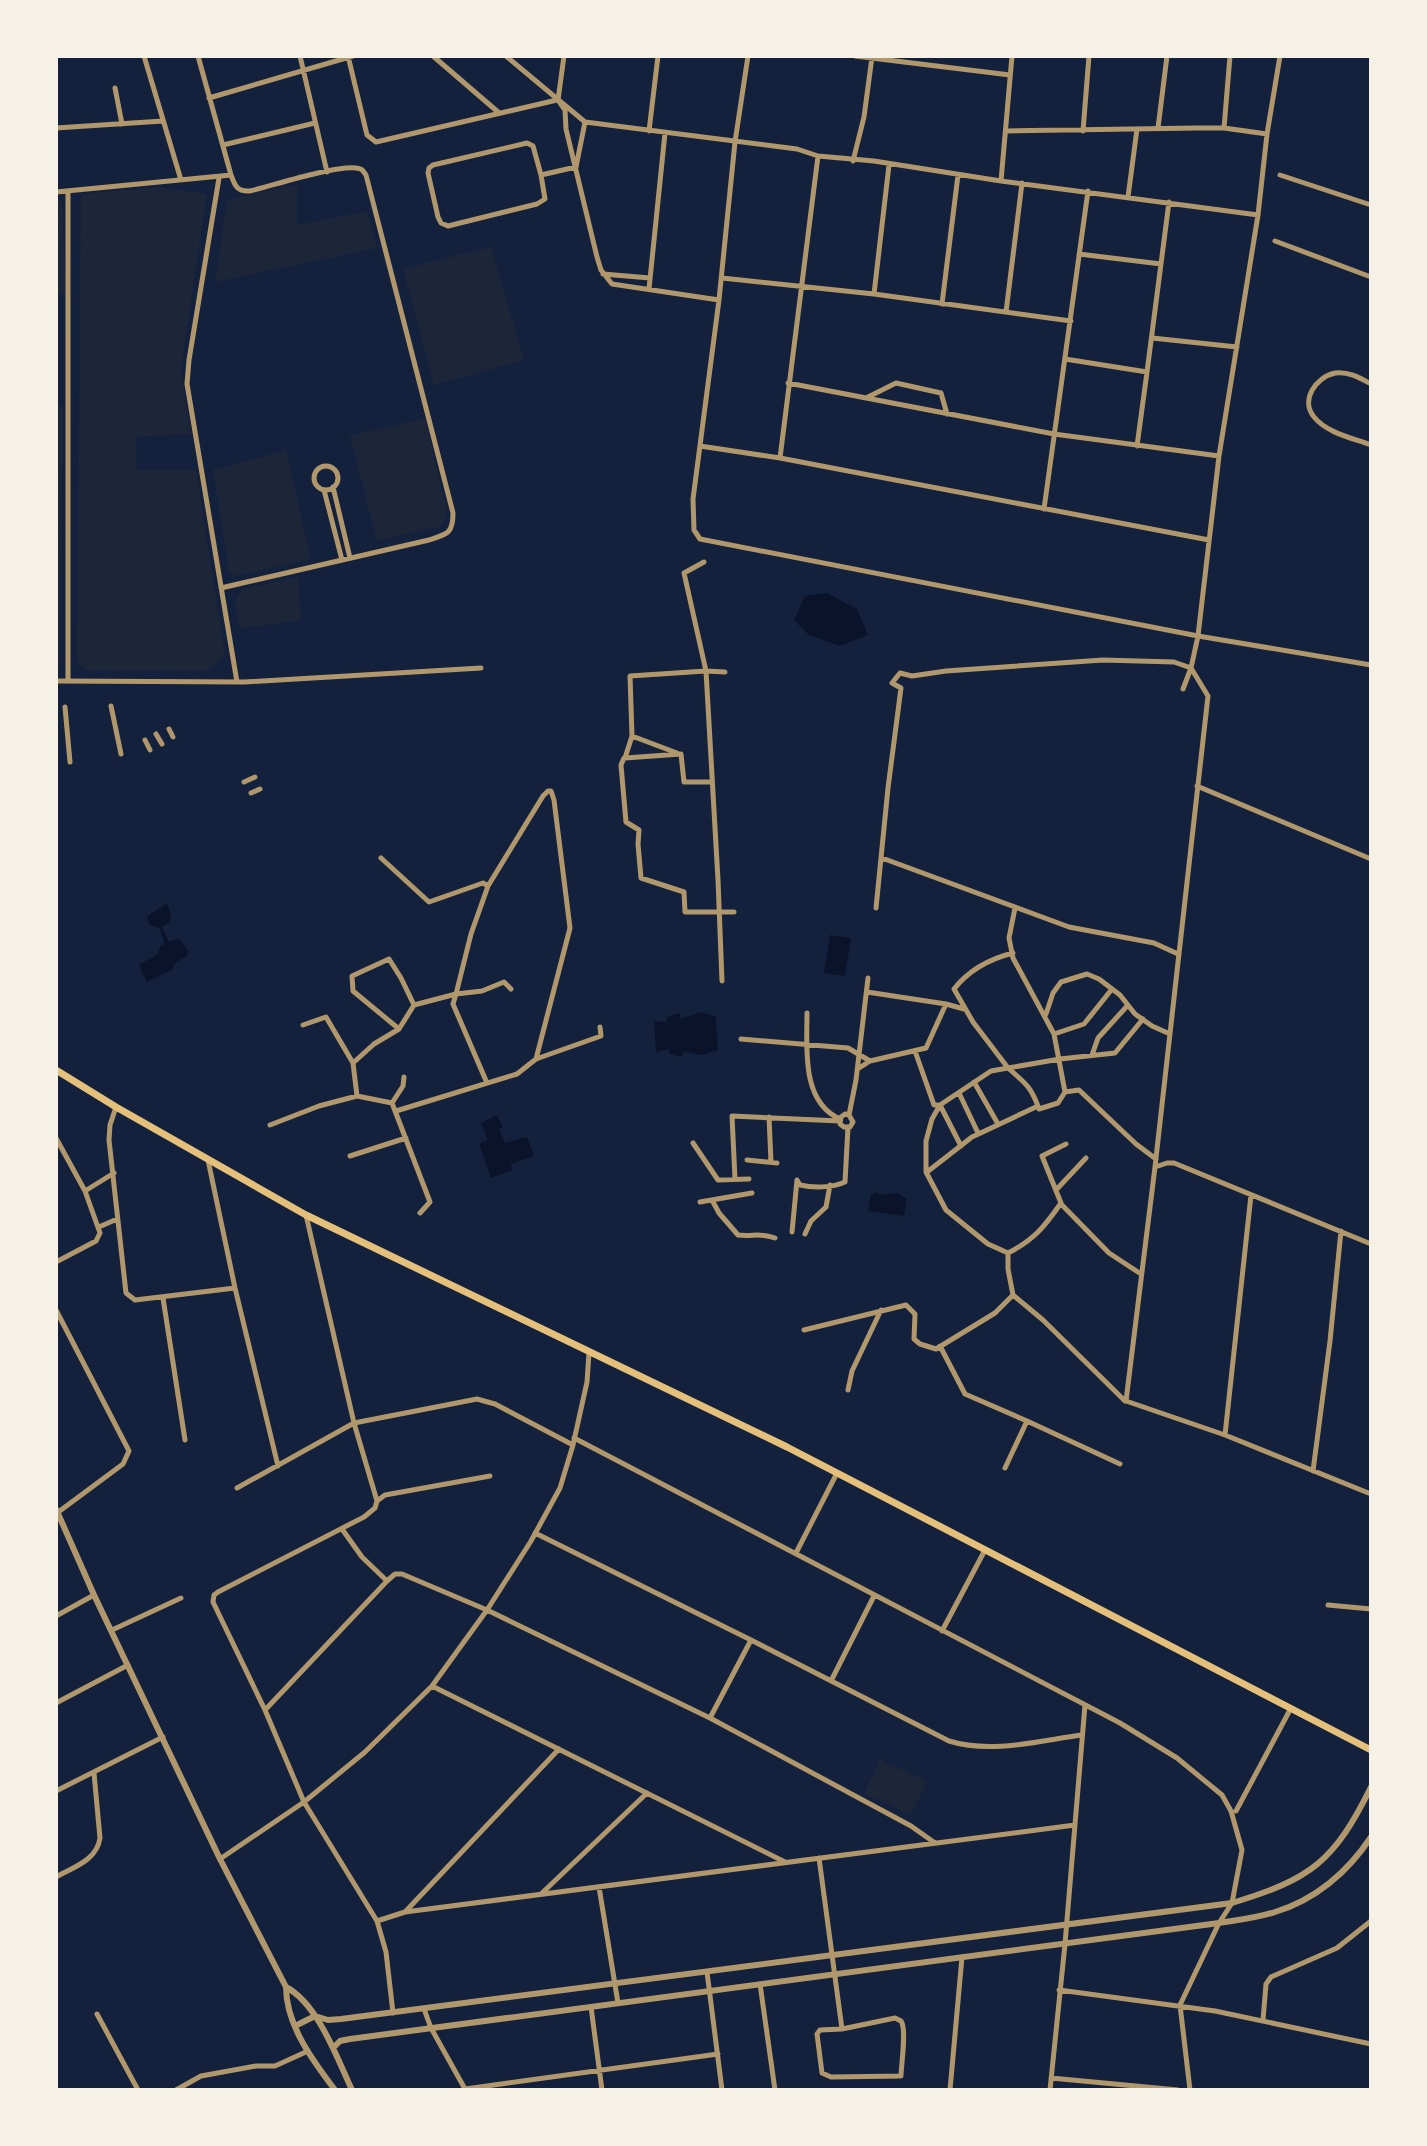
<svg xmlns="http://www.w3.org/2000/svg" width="1427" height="2146" font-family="'PT Sans Narrow',sans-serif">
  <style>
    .green { fill: #1d2539 }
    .water { fill: #0b132b }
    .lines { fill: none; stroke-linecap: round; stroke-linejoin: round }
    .minor { stroke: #b1986c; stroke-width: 5 }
    .tertiary { stroke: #b1986c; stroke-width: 6 }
    .secondary { stroke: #e5c07b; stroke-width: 7 }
  </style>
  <rect width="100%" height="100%" fill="#14213d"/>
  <path class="green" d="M297,184V225L367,211L377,248L215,282L227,200Z
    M159,187L207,194L181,370L191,434L136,437L137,470H196L225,655L208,671H87L77,662L81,194Z
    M56,201H62L66,294L56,295Z
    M491,247L524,360L434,385L403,269Z
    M56,406H63L60,670H56Z
    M425,418L447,513L442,526L377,541L350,436Z
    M286,450L311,559L237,576L229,572L213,470Z
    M298,577L301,621L239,628L235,602L242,589Z
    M880,1759L927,1781L911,1815L864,1794Z"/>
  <path class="water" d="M827,593L857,609L868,635L840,646L809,635L794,620L805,596Z
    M167,903L171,915L170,922L162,927L169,942L176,939L181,940L188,951L187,956L175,963L172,970L147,982L139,965L158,954L160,947L165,944L159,928L150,925L147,917Z
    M830,935L851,938L845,976L824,973Z
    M701,1012L716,1017L718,1050L702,1055L684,1052L682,1057L669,1054V1049L656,1052L654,1021L667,1022V1017L679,1013L681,1019Z
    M497,1115L503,1127L499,1129L505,1143L527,1137L534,1156L511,1164L512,1170L491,1178L479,1144L488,1140L481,1123Z
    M879,1192V1195L897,1193L907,1199L904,1216L868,1211L871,1194Z"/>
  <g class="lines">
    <path class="minor" d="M144,56L181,180
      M198,56L231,175
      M300,56L327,172
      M348,56L367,135L376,142L557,100
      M433,56L498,112
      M506,56L585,122L576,167L541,175L533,146L527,143L433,165L429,168L428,173L438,217L441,223L448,226L537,204L545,199L541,175
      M564,56L558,100L565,110L566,129L597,257L601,270L612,284L719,300
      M748,56L735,142L719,300L693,499L694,530L700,539L1198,636L1371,665
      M855,56L1010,75
      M115,88L122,124
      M209,98L353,56
      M585,122L797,149L818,156L874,161L1001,181L1258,215
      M56,128L163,121
      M1158,128L1167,56
      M1224,128L1230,56
      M649,131L658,56
      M1007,131L1197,128H1224L1267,134
      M1083,131L1089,56
      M223,145L315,123
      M853,161L864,117L872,57
      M1280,175L1371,205
      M219,178L189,360L187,384L237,682
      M1001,181L1012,56
      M56,192L231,175C235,186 237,192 250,191C275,185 332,166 356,168C363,169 362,170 366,175L453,513C453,534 447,534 429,540L221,588
      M1128,197L1137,129
      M1275,241L1371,277
      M1079,254L1161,264
      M603,274L650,278
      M722,278L874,294L1071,321
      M649,289L665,133
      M874,294L889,165
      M942,304L958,175
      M1006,312L1022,183
      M1152,338L1237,347
      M1065,359L1147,372L1169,202
      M788,383L1054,434L1219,456
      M1371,384C1360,378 1348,371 1335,373C1316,377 1300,400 1314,417C1327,433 1352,438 1371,445
      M868,397L896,383L941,393L947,414
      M700,446L780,458L1209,540
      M1137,446L1147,372
      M780,458L818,156
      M314 478a12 12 0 1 1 24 0a12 12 0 1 1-24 0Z
      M333,487L350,558
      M324,490L342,560
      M1044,509L1088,191
      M704,562L684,573L706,671L718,880L722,981
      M56,681L245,682L481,668
      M68,681V191
      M111,706L121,754
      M65,707L70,762
      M169,729L173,737
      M156,734L162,744
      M632,736L677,753
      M145,740L150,750
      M624,758L621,765L626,822L639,830L638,844L641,878L684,892L685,912H734
      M244,782L255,777
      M711,782H684L681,754L625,758L632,736L630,676L706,671L725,672
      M1197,786L1371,859
      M251,793L260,789
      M882,858L1069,927L1154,943L1178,954
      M488,886L543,796L548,791H551L554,800L570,928L536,1059
      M876,908L888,788L901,688L892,683L900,673L912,676L946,671L1103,660L1174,662L1191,668L1183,689
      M1013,953C989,959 969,970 954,989L973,1022L1008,1068L1060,1059L1115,1053L1143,1019
      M867,992L946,1004
      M807,1013C807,1048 801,1102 840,1119
      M1046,1014L1053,993L1061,982L1087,974L1099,979L1120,995L1135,1014L1152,1026L1170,1034
      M303,1025L326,1017L353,1063
      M399,1029L353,991L352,976L389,959L401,978L414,1005
      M1054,1034L1084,1024L1112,989
      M741,1039L848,1048L870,1061
      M915,1051L934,1105H940L961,1146
      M1092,1055L1098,1038L1128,1005
      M859,1068L870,1061L926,1048L946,1004L964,1009
      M404,1077L403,1086L392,1103L430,1202L420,1213
      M974,1082L998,1124
      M487,1083L453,1004L456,994L482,991L504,982L511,989
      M1065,1092L1079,1090L1136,1144L1156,1159
      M959,1093L978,1133
      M357,1096L353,1063L374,1044L399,1029L414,1005L456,994L471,934L488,886L483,883L429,902L381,858
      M116,1107L110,1125L109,1140L126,1293L135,1300L235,1288
      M396,1111L517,1074L536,1059L601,1036L600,1027
      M849,1115L845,1114L841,1117L840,1124L844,1127H850L853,1122L849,1115L856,1080L868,978
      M769,1117L771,1162
      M270,1125L319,1106L357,1096L392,1103
      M56,1138L85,1191L100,1233L96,1241L56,1262
      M693,1143L718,1180L749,1179
      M350,1156L406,1138
      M208,1160L235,1288L278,1466
      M747,1160L777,1163
      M1155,1167L1208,696L1191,668L1198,636L1219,456L1258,215L1267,134L1280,56
      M927,1172L972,1137L1038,1106
      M735,1179L732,1116L840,1121
      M1056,1190L1086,1158
      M85,1191L114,1173
      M712,1200L719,1213L738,1235C754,1237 758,1232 775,1238
      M700,1202L752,1193
      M1061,1204L1109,1253L1141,1274
      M306,1215L354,1423L377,1501L375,1508L364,1517L218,1592L214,1595L213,1602L265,1710L304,1802L377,1921L386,1952L393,2013
      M99,1227L117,1219
      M792,1232L797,1180L800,1185C813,1188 832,1188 845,1182L848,1127
      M805,1234L811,1221L826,1207L830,1185
      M1371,1244L1174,1163H1167L1155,1167L1126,1401L1225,1435L1371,1494
      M1008,1253C1034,1240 1045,1226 1061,1203L1042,1156L1066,1144
      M1013,1295L1043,1320L1125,1401
      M163,1298L185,1440
      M56,1310L129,1451L123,1464L57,1513
      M804,1330L906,1305L915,1314L914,1339L920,1344L936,1349L995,1313L1013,1295L1008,1269V1253L988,1244L946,1210L926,1172V1141L932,1119L940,1105L991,1071L1008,1068C1025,1083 1031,1086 1039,1109L1058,1103L1065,1092L1054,1034L1013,958L1009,938L1015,908
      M940,1346L965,1394L1027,1421
      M848,1390L852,1371L881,1310
      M1225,1435L1251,1195
      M574,1438L1120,1723L1177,1758L1222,1795L1231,1811L1242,1850L1232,1903L1219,1923L1180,2005L1190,2090
      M1005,1468L1027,1421L1120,1464
      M1313,1471L1330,1341L1341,1231
      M237,1488L354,1423L477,1399L495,1404L573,1445
      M377,1501L385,1495L490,1476
      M342,1529L362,1557L387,1581
      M535,1533L751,1640L949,1741C991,1754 1038,1741 1081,1735
      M796,1553L837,1473
      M1328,1605L1371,1609
      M56,1616L94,1595
      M112,1630L181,1598
      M942,1631L985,1550
      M831,1681L874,1596
      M432,1686L785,1862
      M56,1703L128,1665
      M265,1710L387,1581L395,1574H402L487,1610L710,1718L911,1826L935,1843
      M710,1718L751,1640
      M56,1791L163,1737
      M1236,1811L1291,1708
      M819,1858L842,2029
      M220,1859L304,1802L365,1752L432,1686L487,1610L531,1541L560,1488L573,1445L587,1382L589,1353
      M56,1877C74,1867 97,1860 100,1838L94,1773
      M599,1887L618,2003
      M541,1894L647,1793
      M405,1912L1075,1825
      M377,1921L405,1912L559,1749
      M707,1972L722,2090
      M760,1984L775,2090
      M1059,1990L1215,2011L1371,2044
      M591,2007L602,2090
      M424,2009L431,2028L465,2089
      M97,2014L138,2090
      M895,2018C897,2019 899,2020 901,2021C907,2029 901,2066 901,2076L831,2077L822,2073L817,2034L820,2030L842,2029Z
      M1263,2020L1266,1984L1271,1977L1337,1948L1371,1921
      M1051,2078L1178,2090
      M465,2089L718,2054
      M176,2090L201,2076L256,2066H275L308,2051
      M950,2090L962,1957
      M1050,2090L1065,1944L1085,1705"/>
    <path class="tertiary" d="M56,1509L94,1595L220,1859L286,1987C286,2025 313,2061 335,2090
      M286,1987C318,2004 337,2058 352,2090
      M295,2026L315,2016L328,2020L341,2019L1232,1903C1311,1879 1334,1862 1371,1787
      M333,2048L340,2041L350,2039L1219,1923C1238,1920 1257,1918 1275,1912C1315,1900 1348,1872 1371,1837"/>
    <path class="secondary" d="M56,1070L116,1107L306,1215L787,1447L1371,1750"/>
  </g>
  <rect width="1427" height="2146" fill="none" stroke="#f6f1e7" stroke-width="116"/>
</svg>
